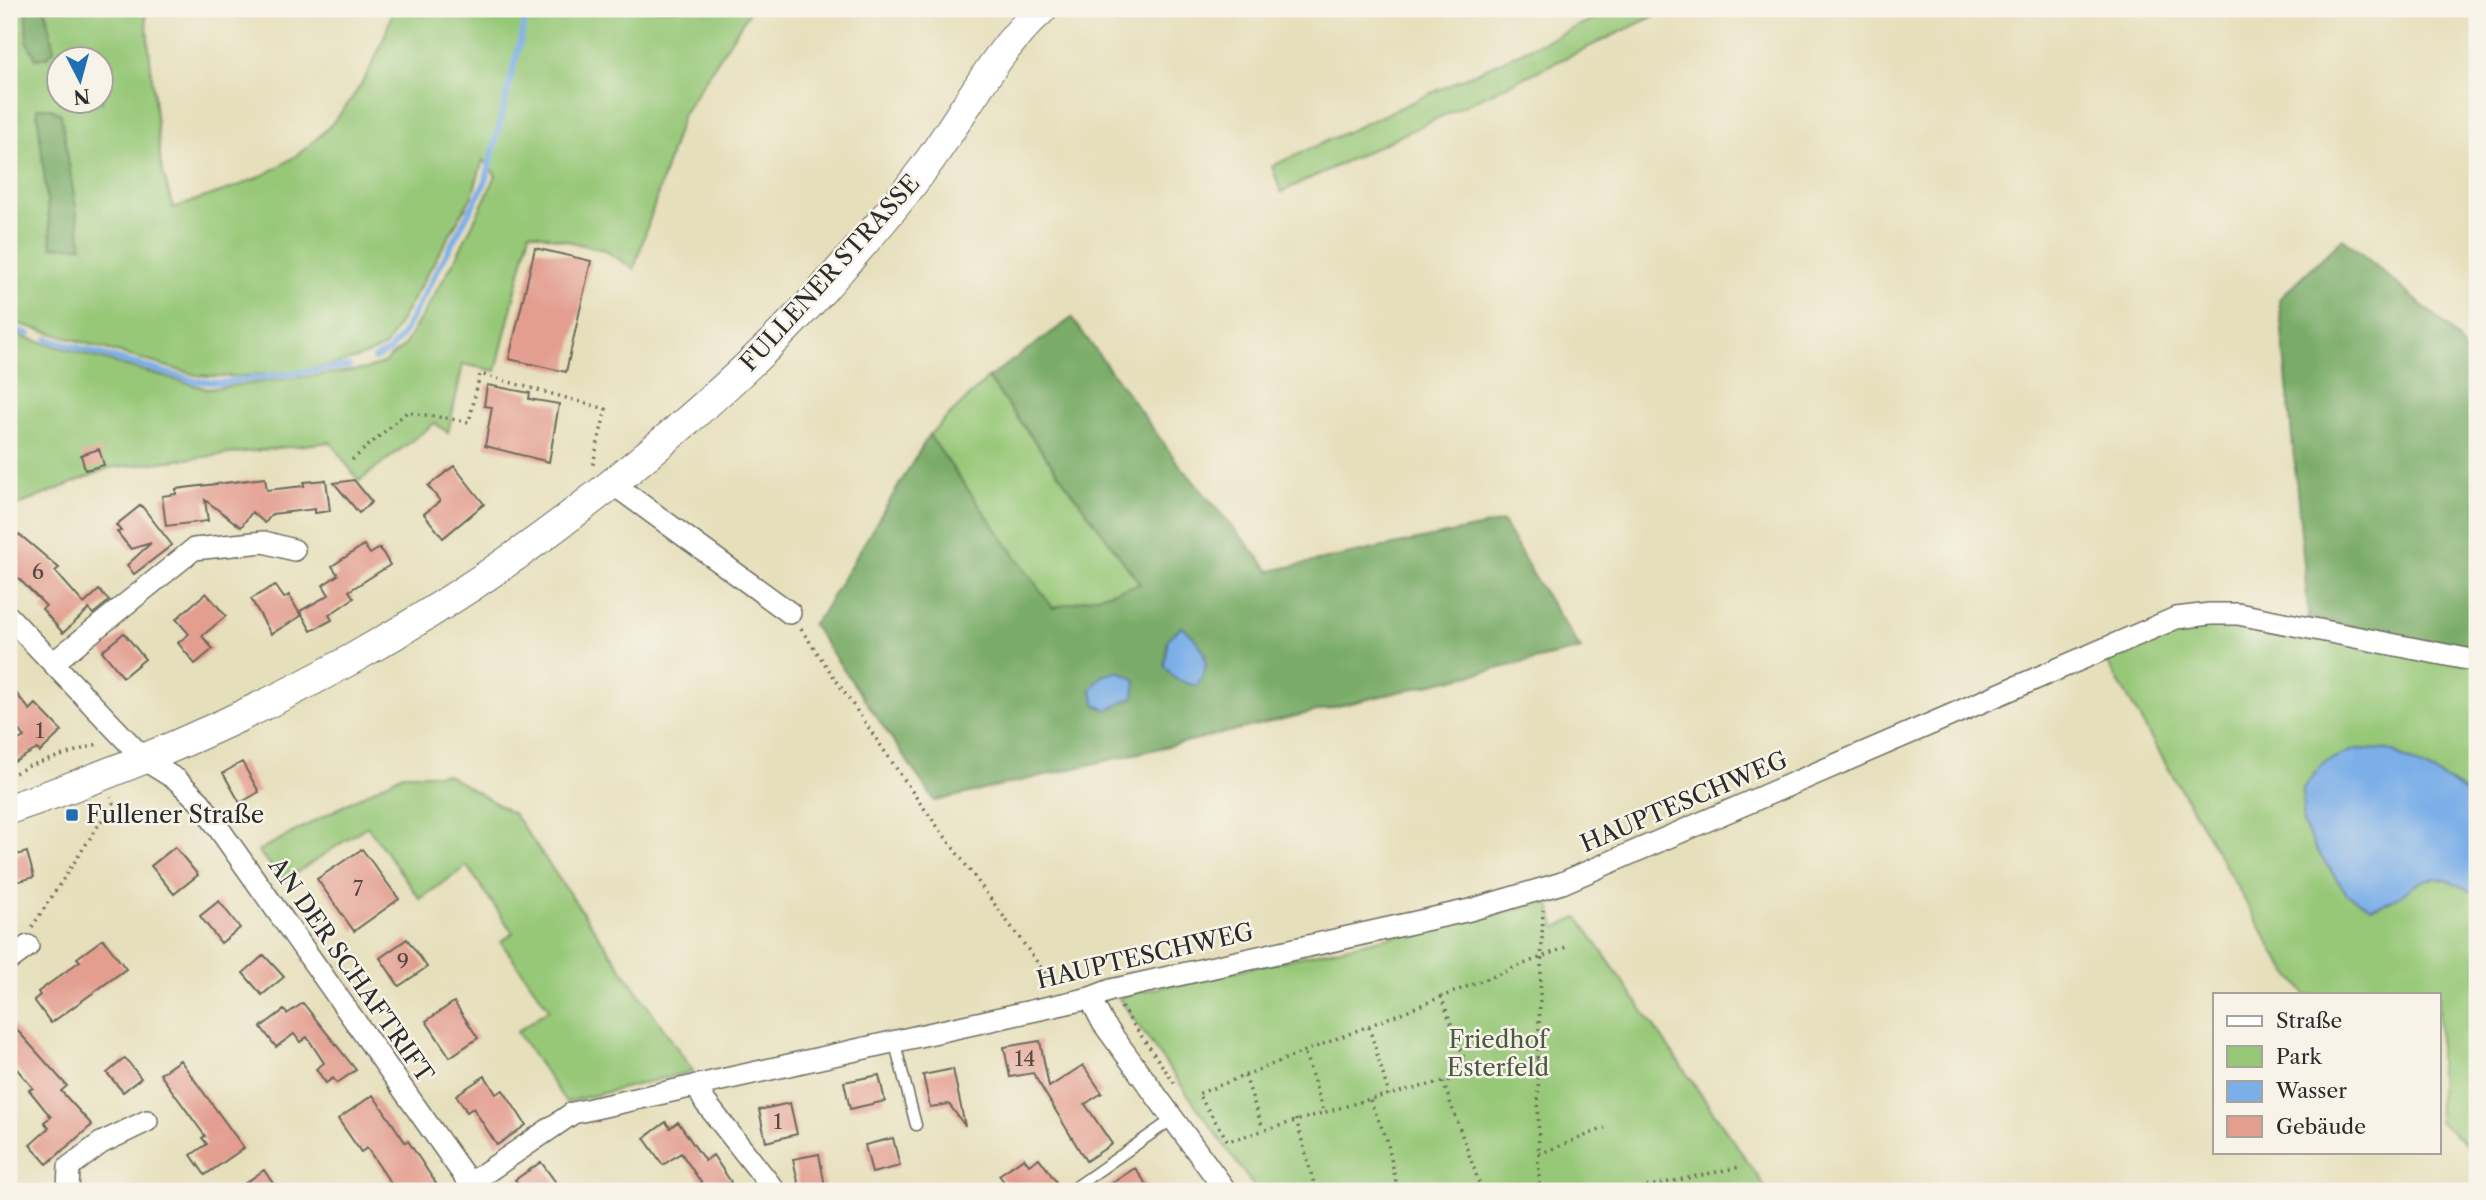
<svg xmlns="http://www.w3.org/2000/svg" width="2486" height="1200" font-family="'Libre Caslon Text',serif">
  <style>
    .green { fill: #97c878; stroke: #617a52; stroke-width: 2; fill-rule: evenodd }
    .forest { fill: #79ac68; stroke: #526c4a; stroke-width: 2 }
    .water { fill: #7cafe8; stroke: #546d8a; stroke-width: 2 }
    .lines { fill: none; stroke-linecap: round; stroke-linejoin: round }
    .stream { stroke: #7cafe8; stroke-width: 6 }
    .building { fill: #e39e90 }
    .service-casing { stroke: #6c6a5d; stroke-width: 13 }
    .minor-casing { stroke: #6c6a5d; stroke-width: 24 }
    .secondary-casing { stroke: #6c6a5d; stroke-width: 32 }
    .path { stroke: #6c6a5d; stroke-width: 3.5; stroke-dasharray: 2 5; stroke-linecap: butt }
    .service { stroke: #fff; stroke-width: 10 }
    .minor { stroke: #fff; stroke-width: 21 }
    .secondary { stroke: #fff; stroke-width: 30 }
    .poi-dot { fill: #1f6fb2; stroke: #f7f3e8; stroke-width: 2.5 }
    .labels { text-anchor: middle; stroke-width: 5; stroke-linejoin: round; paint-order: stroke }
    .number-label { font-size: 21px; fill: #594844 }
    .street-label { font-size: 24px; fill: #2b2b2b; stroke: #f7f3e8 }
    .poi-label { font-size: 24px; fill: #2b2b2b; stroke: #f7f3e8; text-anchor: start }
    .park-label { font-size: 24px; fill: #4b5a42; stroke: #f7f3e8 }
  </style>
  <rect width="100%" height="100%" fill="#f7f3e8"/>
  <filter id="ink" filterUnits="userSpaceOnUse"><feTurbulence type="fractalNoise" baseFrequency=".0143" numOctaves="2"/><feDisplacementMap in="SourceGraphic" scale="14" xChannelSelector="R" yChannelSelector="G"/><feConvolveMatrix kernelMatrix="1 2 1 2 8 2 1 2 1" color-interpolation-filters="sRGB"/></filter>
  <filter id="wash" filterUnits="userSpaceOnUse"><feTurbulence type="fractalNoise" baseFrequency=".00686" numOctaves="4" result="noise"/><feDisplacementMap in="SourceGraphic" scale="28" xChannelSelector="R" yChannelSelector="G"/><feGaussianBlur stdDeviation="1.57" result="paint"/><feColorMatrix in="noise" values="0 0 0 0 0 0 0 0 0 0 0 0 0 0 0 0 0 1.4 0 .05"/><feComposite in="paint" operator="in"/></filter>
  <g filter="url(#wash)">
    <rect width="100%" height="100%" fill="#e6dfbb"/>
    <path class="green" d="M9,9H26L27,42L49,19L45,9H145L161,165L173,208C209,195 250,185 283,164C338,131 377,70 393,9H751L683,114L634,269L604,250L530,232L496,371L463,364L448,433L435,423L359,481L330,442L109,468L9,509V333L208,389L366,369L383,363L404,346L456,258L496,176L483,160L472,196L386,346C343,370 244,380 196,375L9,321ZM60,60H102V102H60ZM37,108L60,114L81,246H52Z
      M1615,9H1669L1281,192L1272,166Z
      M988,378L1140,584L1053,609L929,435Z
      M2211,621L2477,663V1154L2439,1121V995H2306L2281,963L2106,660L2176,628Z
      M403,774H446L514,814L693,1071L566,1102L517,1032L549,1009L501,942L513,933L467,866L420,899L367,826L284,881L258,851Z
      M1549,902L1556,928L1578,917L1768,1191H1257L1118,997Z"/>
    <path class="forest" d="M26,9H45L54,50L47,57L36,59L27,42Z
      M37,108H50L61,114L82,246L52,247Z
      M2343,238L2450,329L2477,370V651L2309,618L2279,299Z
      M1072,318L1178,463L1270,571L1503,522L1539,585L1581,649L935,801L812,624L821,615L929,435L1053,608L1140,584L988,378Z"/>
    <path class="water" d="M1182,626C1202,643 1216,662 1196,686L1175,679L1164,665L1168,639Z
      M1119,671L1136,680L1134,697L1107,710L1096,705L1091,690L1102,676Z
      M2356,749L2389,750L2439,775L2477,800V895C2413,856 2422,897 2371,908L2347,894L2317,851L2303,823V788L2324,762Z"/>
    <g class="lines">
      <path class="stream" d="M9,328L29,334
        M47,339L195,381L221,383L349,366
        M374,359L389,351L401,337L485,183L528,9"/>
    </g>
    <g id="blocks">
      <path class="building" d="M535,248L591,261L566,372L509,359Z
        M487,385L530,393L529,399L559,404L549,462L485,446L492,407L484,406Z
        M99,449L104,465L85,470L81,455Z
        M454,466L484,504L443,538L424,514L440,501L428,486Z
        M265,478L267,490L304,486V482L326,480L330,511L315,513V509L272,514L265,523L252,512L241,527L205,500L208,521L166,526L162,496L176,494V489Z
        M354,480L372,502L359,513L334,483Z
        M141,505L172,545L134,574L127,565L151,543L131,549L117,532L121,531L116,525Z
        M19,534L59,568L55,571L84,604L99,590L109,601L93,614L89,609L63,633L42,609L46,606L16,576L9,583V544Z
        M364,545L370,554L380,548L390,565L349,591L354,598L329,615L332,620L311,631L300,611L329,595L323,585L338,575L332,566Z
        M275,585L284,598L289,595L301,616L271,634L251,599Z
        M206,593L226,616L202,636L213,649L195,664L178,643L189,634L176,619Z
        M124,633L145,659L123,677L102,651Z
        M9,685L30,710L36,704L62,731L40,752L37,749L9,765V745L24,737L9,719Z
        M242,762L259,792L240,803L223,773Z
        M175,847L198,875L174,894L151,866Z
        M362,849L399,899L354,931L317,879Z
        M27,852L34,877L9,884V857Z
        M219,901L240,928L221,943L200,916Z
        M103,939L126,969L51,1023L34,1000L40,995L38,992L80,961L77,958Z
        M407,939L427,967L399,986L380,958Z
        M264,955L284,977L262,995L243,973Z
        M454,1002L478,1038L450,1057L426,1021Z
        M303,1003L356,1070L337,1083L333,1078L326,1083L316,1069L324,1063L307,1037L300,1042L294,1034L276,1047L261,1027L284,1010L287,1014Z
        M9,1021L67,1086L61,1091L92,1125L47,1164L30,1145L49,1128L44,1122L51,1117L29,1090L33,1088L9,1060Z
        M1040,1041L1049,1087L1083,1065L1102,1093L1085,1104L1112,1144L1086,1161L1033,1073L1010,1077L1004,1047Z
        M125,1058L141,1078L123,1092L107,1073Z
        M180,1060L244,1148L205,1175L191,1155L207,1144L202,1138L205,1136L160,1074Z
        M953,1069L965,1126L949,1104L930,1107L923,1075Z
        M879,1075L885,1101L850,1109L844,1082Z
        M485,1076L496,1094L503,1090L526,1125L497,1145L473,1108L467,1112L456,1095Z
        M373,1095L405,1142L408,1141L441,1191H396L367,1148L361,1152L338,1119Z
        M790,1103L797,1134L766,1142L759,1110Z
        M666,1122L670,1128L678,1122L705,1161L713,1155L731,1182L717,1191H707L681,1153L663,1165L644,1138Z
        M893,1138L900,1166L872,1173L865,1145Z
        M819,1154L825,1186L800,1191L793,1159Z
        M1024,1158L1029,1165L1039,1158L1057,1183L1045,1191H1011L999,1175Z
        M541,1162L562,1191H524L515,1180Z
        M1135,1168L1151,1191H1100Z
        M264,1170L278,1191H234Z"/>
    </g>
  </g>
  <g filter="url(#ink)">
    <use href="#blocks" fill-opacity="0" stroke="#6c6a5d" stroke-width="2"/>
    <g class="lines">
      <defs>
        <path id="service" d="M894,1040L916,1125
          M1070,1191L1174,1118"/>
        <path id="minor" d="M613,484L790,613
          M9,617L145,760L177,780L200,802L475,1191
          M53,663L194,549L264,542L294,550
          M9,960L28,946
          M1090,998L1103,1023L1226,1191
          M696,1085L705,1102L775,1191
          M469,1184L573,1113L1090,998L1111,990L1470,910L1562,883L2176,618L2210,614H2238L2477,661
          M68,1191L69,1167L101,1143L147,1121"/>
        <path id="secondary" d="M9,809C256,726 460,613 659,445C717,396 773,345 824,288C859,248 896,207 927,164C965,112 994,52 1042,9"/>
      </defs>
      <use href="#service" class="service-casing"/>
      <use href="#minor" class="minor-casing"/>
      <use href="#secondary" class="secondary-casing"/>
      <path class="path" d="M352,460L407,412L469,422L480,374L606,409L592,468
        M801,629L918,800L1054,985
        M9,776L29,766L101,743
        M32,927L113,803L111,797
        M1441,996L1470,1075
        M1121,1007L1175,1084
        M1369,1027L1389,1095
        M1305,1054L1324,1112
        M1538,1059L1370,1099L1228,1141L1198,1094L1569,946
        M1245,1076L1263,1129
        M1443,1082L1482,1191
        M1370,1100L1387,1140L1398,1191
        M1296,1119L1316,1191
        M1539,1154L1605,1128
        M1539,1191L1538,1059L1543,910
        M1626,1191L1740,1167"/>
      <use href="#service" class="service"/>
      <use href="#minor" class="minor"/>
      <use href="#secondary" class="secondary"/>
    </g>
  </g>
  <rect class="poi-dot" x="65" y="808" width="14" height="14" rx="3.5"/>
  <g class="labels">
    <g class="number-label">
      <text x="38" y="579">6</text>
      <text x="40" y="738">1</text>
      <text x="358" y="896">7</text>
      <text x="403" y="969">9</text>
      <text x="1025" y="1066">14</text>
      <text x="778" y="1129">1</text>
    </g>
    <g class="street-label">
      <text transform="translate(830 273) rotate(-48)" y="8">FULLENER STRASSE</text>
      <text transform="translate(1684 802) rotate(-23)" y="8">HAUPTESCHWEG</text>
      <text transform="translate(1145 956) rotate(-13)" y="8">HAUPTESCHWEG</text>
      <text transform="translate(351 970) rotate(55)" y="8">AN DER SCHAFTRIFT</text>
    </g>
    <g class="poi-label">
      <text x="86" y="823">Fullener Straße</text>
    </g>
    <g class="park-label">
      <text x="1498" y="1048">Friedhof<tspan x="1498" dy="28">Esterfeld</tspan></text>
    </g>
  </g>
  <rect width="2486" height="1200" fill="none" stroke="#f7f3e8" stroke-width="35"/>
  <rect x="2213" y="993" width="228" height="161" fill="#f7f3e8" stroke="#a5a39c" stroke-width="2"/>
  <rect x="2227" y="1016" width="35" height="10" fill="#ffffff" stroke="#a5a39c" stroke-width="2"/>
  <text x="2276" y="1028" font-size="21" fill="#2b2b2b">Straße</text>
  <rect x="2227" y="1046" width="35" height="21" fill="#97c878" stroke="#a5a39c" stroke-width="2"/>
  <text x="2276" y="1064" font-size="21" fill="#2b2b2b">Park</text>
  <rect x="2227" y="1081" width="35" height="21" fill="#7cafe8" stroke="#a5a39c" stroke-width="2"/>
  <text x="2276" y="1098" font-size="21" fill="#2b2b2b">Wasser</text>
  <rect x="2227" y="1116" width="35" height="21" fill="#e39e90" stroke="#a5a39c" stroke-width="2"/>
  <text x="2276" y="1134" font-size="21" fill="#2b2b2b">Gebäude</text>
  <g transform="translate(80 80) rotate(174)"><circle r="33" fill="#f7f3e8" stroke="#a5a39c" stroke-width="2"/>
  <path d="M0-5L12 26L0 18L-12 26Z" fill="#1f6fb2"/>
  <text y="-10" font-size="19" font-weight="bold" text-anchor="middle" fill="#2b2b2b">N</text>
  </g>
</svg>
